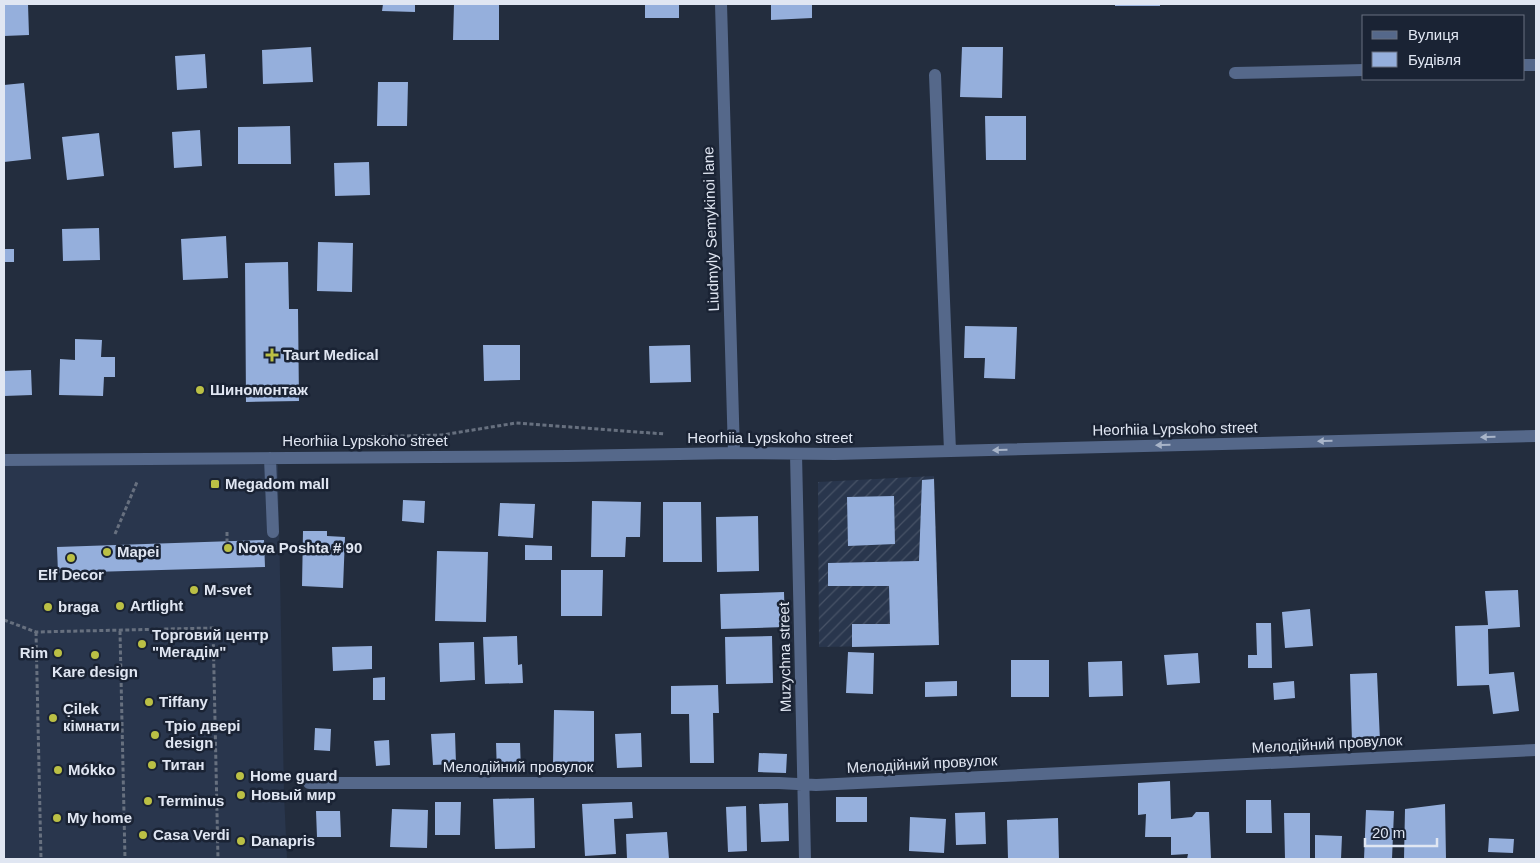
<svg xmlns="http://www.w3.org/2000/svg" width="1540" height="863" font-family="Helvetica,sans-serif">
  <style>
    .built { fill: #29364d }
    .industrial { fill: url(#industrial-furrows) }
    .building { fill: #95afdc }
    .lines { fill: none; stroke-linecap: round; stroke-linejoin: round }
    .path { stroke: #67707f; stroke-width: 3; stroke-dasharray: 4 2.5; stroke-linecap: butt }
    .minor { stroke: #55688a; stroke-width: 12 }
    .oneway { fill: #a8b4c8 }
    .poi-dot { fill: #bbc045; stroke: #1a2334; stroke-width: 2 }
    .labels { text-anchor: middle; stroke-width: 5; stroke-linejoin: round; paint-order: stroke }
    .street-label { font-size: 15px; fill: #e0e6f2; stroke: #1a2334 }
    .poi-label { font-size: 15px; font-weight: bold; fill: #e0e6f2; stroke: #1a2334; text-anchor: start }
  </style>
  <defs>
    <pattern id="industrial-furrows" width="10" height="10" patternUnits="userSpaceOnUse" patternTransform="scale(1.25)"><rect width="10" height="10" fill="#29364d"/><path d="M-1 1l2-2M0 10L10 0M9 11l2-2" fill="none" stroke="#485367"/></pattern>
  </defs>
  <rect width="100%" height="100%" fill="#232d3e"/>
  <path class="built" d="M4,463L278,465L284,794L287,859H4Z"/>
  <path class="industrial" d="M934,476L939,645L819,647L818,482Z"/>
  <path class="building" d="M28,4L29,35L4,36V5Z
    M383,4H415V12L382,11Z
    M454,4H499V40H453Z
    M645,4H679V18H645Z
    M771,4H812V18L771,20Z
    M1115,4H1160V6H1115Z
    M311,47L313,82L263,84L262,50Z
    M962,47H1003L1002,98L960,97Z
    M205,54L207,88L177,90L175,56Z
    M378,82H408L407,126H377Z
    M24,83L31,159L4,162V85Z
    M985,116H1026V160H986Z
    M290,126L291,164H238V127Z
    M200,130L202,166L174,168L172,132Z
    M99,133L104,176L67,180L62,137Z
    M369,162L370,195L335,196L334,163Z
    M99,228L100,260L63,261L62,229Z
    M226,236L228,278L183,280L181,239Z
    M318,242L353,243L352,292L317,291Z
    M4,249H14V262H4Z
    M288,262L289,309H298L299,401L246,402L245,263Z
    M965,326L1017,327L1015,379L984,378L985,358H964Z
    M75,339L102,340L101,357H115V377H104L103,396L59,395L60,359L75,360Z
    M483,345H520V380L484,381Z
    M690,345L691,382L650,383L649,346Z
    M31,370L32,395L4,396V371Z
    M934,479L939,645L852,647V624H890L889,586H828V563L919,561L922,480Z
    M894,496L895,544L848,546L847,497Z
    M403,500L425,501L424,523L402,521Z
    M592,501L641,502L640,537H626L625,557H591Z
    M663,502H701L702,562H663Z
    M500,503L535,504L533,538L498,536Z
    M758,516L759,571L717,572L716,517Z
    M303,531H327V536L345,537L343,588L302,586Z
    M264,540L265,567L58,573L57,547Z
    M525,545L552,546V560H525Z
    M437,551L488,552L486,622L435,621Z
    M561,570H603L602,616H561Z
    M1518,590L1520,627L1488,629L1489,674L1514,672L1519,711L1493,714L1489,685L1457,686L1455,626L1488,625L1485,591Z
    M784,592L785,627L721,629L720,594Z
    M1310,609L1313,646L1285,648L1282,612Z
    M1256,623H1271L1272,668H1248V655H1257Z
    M517,636L518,665L522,664L523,683L485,684L483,637Z
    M772,636L773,683L726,684L725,637Z
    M474,642L475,680L440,682L439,643Z
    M372,646V669L333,671L332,647Z
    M848,652L874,653L873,694L846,693Z
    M1198,653L1200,683L1167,685L1164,655Z
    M1011,660H1049V697H1011Z
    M1122,661L1123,696L1089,697L1088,662Z
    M1377,673L1380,741L1352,742L1350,674Z
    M385,677V700H373V678Z
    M957,681V696L925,697V682Z
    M1294,681L1295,698L1274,700L1273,683Z
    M718,685L719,713H713L714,763H690L689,714H671V686Z
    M554,710L594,711V765L553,764Z
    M315,728L331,729L330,751L314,750Z
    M455,733L456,764L433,765L431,734Z
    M641,733L642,767L617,768L615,734Z
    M389,740L390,765L376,766L374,741Z
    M496,743H520L521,772H497Z
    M759,753L787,754L786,773L758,772Z
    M1170,781L1171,819L1192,817L1196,812H1209L1211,859H1187L1188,854L1171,855V837H1145L1146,814L1138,815V783Z
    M836,797H867V822H836Z
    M534,798L535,848L495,849L493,799Z
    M1246,800H1271L1272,833H1246Z
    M435,802H461L460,835H435Z
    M632,802L633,818L614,819L616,854L585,856L582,804Z
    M788,803L789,841L761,842L759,804Z
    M1445,804L1446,859H1404L1405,809Z
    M746,806L747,851L728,852L726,807Z
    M392,809L428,810L427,848L390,847Z
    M1366,810L1394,811L1392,859H1364Z
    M316,811H340L341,837H317Z
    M985,812L986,844L956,845L955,813Z
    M1284,813H1310V859H1285Z
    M910,817L946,819L944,853L909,851Z
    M1058,818L1059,859H1008L1007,820Z
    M667,832L669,859H627L626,834Z
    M1315,835L1342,836L1341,859H1315Z
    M1489,838L1514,839L1513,853L1488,852Z"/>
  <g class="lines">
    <path class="path" d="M368,437L442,435L516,423L665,434
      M227,532V542
      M115,534L137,482
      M4,620L36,632L213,628L218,859
      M120,631L125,859
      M36,632L41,859"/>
    <path class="minor" d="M721,4L734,453
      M1524,65H1536
      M1235,73L1364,70
      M935,75L950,451
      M796,454L805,859
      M270,458L273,532
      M4,460L568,456L734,453L835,454L1536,436
      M309,783H779L816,785L1536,750"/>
  </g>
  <defs><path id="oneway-solid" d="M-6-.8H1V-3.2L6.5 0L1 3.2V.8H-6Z" transform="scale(1.25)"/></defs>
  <g class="oneway">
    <use href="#oneway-solid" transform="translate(1488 437) rotate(179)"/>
    <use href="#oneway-solid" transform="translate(1325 441) rotate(179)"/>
    <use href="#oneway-solid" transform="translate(1163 445) rotate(179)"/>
    <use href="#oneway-solid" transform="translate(1000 450) rotate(179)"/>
  </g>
  <g class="poi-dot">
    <path d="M269.5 347.5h5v5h5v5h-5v5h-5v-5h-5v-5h5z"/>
    <circle cx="200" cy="390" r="5"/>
    <rect x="210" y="479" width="10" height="10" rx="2.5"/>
    <circle cx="228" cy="548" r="5"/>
    <circle cx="107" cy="552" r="5"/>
    <circle cx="71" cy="558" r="5"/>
    <circle cx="194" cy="590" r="5"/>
    <circle cx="120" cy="606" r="5"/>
    <circle cx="48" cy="607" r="5"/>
    <circle cx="142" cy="644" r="5"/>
    <circle cx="58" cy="653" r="5"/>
    <circle cx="95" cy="655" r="5"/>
    <circle cx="149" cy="702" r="5"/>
    <circle cx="53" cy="718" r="5"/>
    <circle cx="155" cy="735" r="5"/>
    <circle cx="152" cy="765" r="5"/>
    <circle cx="58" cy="770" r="5"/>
    <circle cx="240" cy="776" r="5"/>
    <circle cx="241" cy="795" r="5"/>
    <circle cx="148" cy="801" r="5"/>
    <circle cx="57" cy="818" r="5"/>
    <circle cx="143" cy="835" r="5"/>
    <circle cx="241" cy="841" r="5"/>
  </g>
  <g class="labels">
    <g class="street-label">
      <text transform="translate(711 229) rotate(-92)" y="5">Liudmyly Semykinoi lane</text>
      <text transform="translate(1175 429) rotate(-1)" y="5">Heorhiia Lypskoho street</text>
      <text x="770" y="443">Heorhiia Lypskoho street</text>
      <text x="365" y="446">Heorhiia Lypskoho street</text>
      <text transform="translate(785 657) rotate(-91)" y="5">Muzychna street</text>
      <text transform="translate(1327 744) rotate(-3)" y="5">Мелодійний провулок</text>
      <text transform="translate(922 764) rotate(-3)" y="5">Мелодійний провулок</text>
      <text x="518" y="772">Мелодійний провулок</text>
    </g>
    <g class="poi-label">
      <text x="283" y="360">Taurt Medical</text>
      <text x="210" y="395">Шиномонтаж</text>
      <text x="225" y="489">Megadom mall</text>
      <text x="238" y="553">Nova Poshta # 90</text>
      <text x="117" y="557">Mapei</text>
      <text x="71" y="580" text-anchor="middle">Elf Decor</text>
      <text x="204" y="595">M-svet</text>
      <text x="130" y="611">Artlight</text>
      <text x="58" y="612">braga</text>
      <text x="152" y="640">Торговий центр<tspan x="152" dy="17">"Мегадім"</tspan></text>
      <text x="48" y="658" text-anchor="end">Rim</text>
      <text x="95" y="677" text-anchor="middle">Kare design</text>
      <text x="159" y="707">Tiffany</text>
      <text x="63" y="714">C̣ilek<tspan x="63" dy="17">кімнати</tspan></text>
      <text x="165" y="731">Тріо двері<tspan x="165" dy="17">design</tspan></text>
      <text x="162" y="770">Титан</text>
      <text x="68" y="775">Mókko</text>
      <text x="250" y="781">Home guard</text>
      <text x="251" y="800">Новый мир</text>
      <text x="158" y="806">Terminus</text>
      <text x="67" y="823">My home</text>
      <text x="153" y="840">Casa Verdi</text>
      <text x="251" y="846">Danapris</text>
    </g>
  </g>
  <rect width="1540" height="863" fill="none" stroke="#e0e6f2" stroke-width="10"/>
  <rect x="1362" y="15" width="162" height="65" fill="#1a2334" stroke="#697180"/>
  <rect x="1372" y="31" width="25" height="8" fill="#55688a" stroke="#697180"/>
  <text x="1408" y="40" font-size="15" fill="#e0e6f2">Вулиця</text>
  <rect x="1372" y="52" width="25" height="15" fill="#95afdc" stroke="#697180"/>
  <text x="1408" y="65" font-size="15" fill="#e0e6f2">Будівля</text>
  <path d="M1365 838v8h72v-8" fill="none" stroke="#e0e6f2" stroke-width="2.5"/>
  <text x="1372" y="838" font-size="15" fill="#e0e6f2" stroke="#1a2334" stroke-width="4" paint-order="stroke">20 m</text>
</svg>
